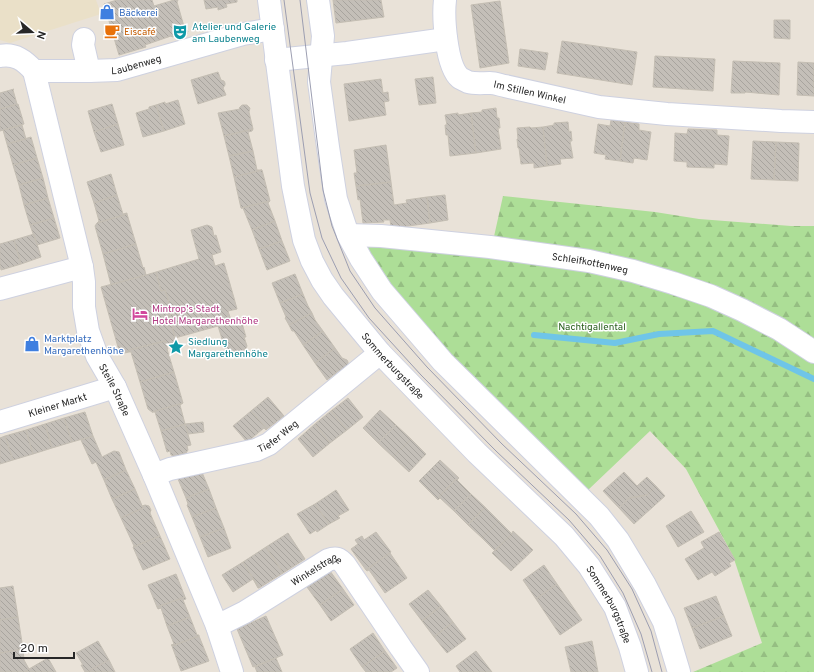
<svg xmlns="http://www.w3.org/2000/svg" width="814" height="672" font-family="Overpass,sans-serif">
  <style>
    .education { fill: #eae0c8 }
    .forest { fill: url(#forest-firs) }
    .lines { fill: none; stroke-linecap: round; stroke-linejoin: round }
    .stream { stroke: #6fc5e8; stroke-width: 6 }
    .building { fill: url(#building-back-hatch); stroke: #c4beb3 }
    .minor-casing { stroke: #ced1e0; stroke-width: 24 }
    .minor { stroke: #fff; stroke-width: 22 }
    .tram { stroke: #9c9eb1; stroke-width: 1 }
    .labels { text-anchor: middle; stroke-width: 3; stroke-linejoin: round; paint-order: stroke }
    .shop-label { font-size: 10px; fill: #366cbe; stroke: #fff; text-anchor: start }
    .culture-label { font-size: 10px; fill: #0d838f; stroke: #fff; text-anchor: start }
    .food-label { font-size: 10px; fill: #c56008; stroke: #fff; text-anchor: start }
    .street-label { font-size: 10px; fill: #272727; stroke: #fff }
    .hotel-label { font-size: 10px; fill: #b23c85; stroke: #fff; text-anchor: start }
    .park-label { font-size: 10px; fill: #285f1c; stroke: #fff }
  </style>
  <defs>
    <pattern id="forest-firs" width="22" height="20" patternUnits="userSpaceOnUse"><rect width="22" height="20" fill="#adde97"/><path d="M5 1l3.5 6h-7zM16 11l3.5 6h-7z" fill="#95be82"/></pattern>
    <pattern id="building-back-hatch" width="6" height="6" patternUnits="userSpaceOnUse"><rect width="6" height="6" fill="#c4bfb8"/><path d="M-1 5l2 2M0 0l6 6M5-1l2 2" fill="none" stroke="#a8a49e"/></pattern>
  </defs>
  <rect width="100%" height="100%" fill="#e9e2d8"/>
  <path class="education" d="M0,0H96L101,14L10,43L0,40Z"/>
  <path class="forest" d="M503,196L655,212L699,219L791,226H814V672H693L762,643L733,556L686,469L650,431L588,490L385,291L354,237L493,241Z"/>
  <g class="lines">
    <path class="stream" d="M534,335L615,343L659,334L713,331L814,379"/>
  </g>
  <path class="building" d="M117,0H152L154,6L174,0H178L177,2L185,30L188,31L187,34L185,33L172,37L171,36L145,45L146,47L119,55L104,4Z
    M204,0H237V2L226,4L227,7L218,10V7L206,9Z
    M333,0H381L384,17L336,23Z
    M500,1L509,63L480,68L471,5Z
    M774,20H790V39L774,38Z
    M562,41L637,52L632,85L557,73Z
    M520,49L548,53L545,70L518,66Z
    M655,56L715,59L713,91L653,87Z
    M733,61L780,63L779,95L745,92V93H731Z
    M798,62L814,63V96L797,95Z
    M218,72L221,80L224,81L225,83V85L223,88L226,95L198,104L191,80Z
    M433,77L436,103L419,105L415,79Z
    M381,79L383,93L388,92L389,101L384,102L386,115L349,121L344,84Z
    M14,89L13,90L17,104L0,109V93Z
    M178,100L185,124L164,131L156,105L165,102V104Z
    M18,104L24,124L0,131V109Z
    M112,104L118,124L94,132L88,111Z
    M156,105L164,131L143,137L136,113L149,109V107Z
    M242,105H247L250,108L249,112L253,129L224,136L218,113L240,109L239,108Z
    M496,108L497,118H499L500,128H498L501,149L476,153L471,113L482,112V110Z
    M458,113V115L471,113L476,153L450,156L448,135H446L445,125H447L445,115Z
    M611,120L625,122L620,161L605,159L606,155L594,153L598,124L610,126Z
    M568,122L569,132L571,131L572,141H570L573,158L560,159L561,164L547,166L543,127L554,125V123Z
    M625,122L639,124V130L651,132L647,160L634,158L633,163L620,161Z
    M118,124L124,145L101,152L94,132Z
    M22,125L26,139L7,144L3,130Z
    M530,127L531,128L543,127L547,166L534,168V163L521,164L519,148H518L517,139H518L517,128Z
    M253,129L252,131L248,132L253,151L229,156L224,136Z
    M688,129L717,130V135L729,136L727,165L714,164V168L687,167V162L674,161L675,133L687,134Z
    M31,137L37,158L13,165L7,144Z
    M753,141L776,142L774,180L751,179Z
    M776,142L799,143L798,181L774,180Z
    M386,145L391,182L356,186L354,173H357L354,150Z
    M253,151L257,170H262L234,177L229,156Z
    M37,158L43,178L19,185L13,165Z
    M262,170L270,201L241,208L234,177Z
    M111,174L117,195L94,203L87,182Z
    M43,178L48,198L24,205L19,185Z
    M391,182L394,205L407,203L406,200L427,197L430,223L394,228L391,227L390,220H383L384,222L363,223L360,199L358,200L356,186Z
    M117,195L123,214L127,213V214L97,223L99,221L94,203Z
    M445,195L448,220L430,223L427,197Z
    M48,198L54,218L30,225L24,205Z
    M270,201L268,203L275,221L252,230L243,208H241Z
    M127,214L136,244L103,254L95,226L97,223Z
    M54,218L60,238L37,245L30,225Z
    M275,221L282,241L259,249L252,230Z
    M207,225L212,227L214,236L216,235L221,252L212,255L215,266L224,263L234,298L237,309L228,311L232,323L241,320L246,337H244L247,346L245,350L227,355L218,326L175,338L169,315L173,314L165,290L161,291L156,272L199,259L191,230Z
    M34,234L41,257L21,264L14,240Z
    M14,240L21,264L1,270L0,265V244Z
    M282,241L290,261L267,270L259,249Z
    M136,244L143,268L144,267L146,275L110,285H111L103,254Z
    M156,272L161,291L165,290L173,314L169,315L175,338V342L167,345L165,341L129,350V352L120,354L101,287L146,275Z
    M295,274L303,294L280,303L272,283Z
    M303,294L308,306L312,313L289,325L285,318L286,317L280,303Z
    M312,313L315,320L323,331L303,345L294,331H292L289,325Z
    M323,331L335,348L315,363L303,345Z
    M165,341L168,349H167L174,372L140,382L131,352H129V350Z
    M335,348L342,358L347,360L348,362V367L343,371L340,370L327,380L315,363Z
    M174,372L183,403L152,412L148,409L140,382Z
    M268,397L284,416L267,429L251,411Z
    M348,398L363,417L347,430L331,411Z
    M183,403L180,405L185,424L161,431L155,412H152Z
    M380,410L396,425L378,443L363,428Z
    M251,411L267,429L266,430L264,428L247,442L233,426Z
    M331,411L347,430L330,443L315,424Z
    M85,412L93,436L72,442L64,418Z
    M64,418L72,442L52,448L45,424Z
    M203,422L204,432L188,434L185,424Z
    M45,424L52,448L33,454L26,430Z
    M185,424L191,445L187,446L188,450L186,453L175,456L171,455L170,451L167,452L161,431Z
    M315,424L330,443L313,457L298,439Z
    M396,425L411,439L393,457L378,443Z
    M26,430L33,454L13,460L5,436Z
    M5,436L13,460L0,464V438Z
    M93,436L102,457L114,451L119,452L126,470L104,480L96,462L92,464L81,440Z
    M411,439L426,454L409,472L393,457Z
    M440,460L459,478L457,480L456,479L439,497L440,498L438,500L419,481Z
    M126,470L135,489L112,499L104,480Z
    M201,470L209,489L186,498L178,479Z
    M624,472L637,486L647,477L656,486L647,495L629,498L619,508L603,491Z
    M456,479L471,494L454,511L439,497Z
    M656,486L665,496L634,524L619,508L629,498L647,495Z
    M135,489L143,508L121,518L112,499Z
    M209,489L216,508L192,517L187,505L188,504L186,498Z
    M336,490L349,510L338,516L340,518L329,524L315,504Z
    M471,494L485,507L468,525L454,511Z
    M315,504L329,524L317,532L316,530L310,534L297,514Z
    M145,505L149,506L151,510L150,513L160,536L133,547L134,546L121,518L143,508L142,506Z
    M485,507L499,521L482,538L468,525Z
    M216,508L224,528L200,537L192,517Z
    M691,511L704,532L678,547L666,526Z
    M499,521L512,534L495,551L482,538Z
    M224,528L231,548L208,557L200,537Z
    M513,531L533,550L511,571L492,553L512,534V533Z
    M376,532L391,552L366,570L351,549L358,544L355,540L362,536L364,540Z
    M719,532L735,560L729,563L731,566L715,576L712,572L698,580L685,559L704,548L701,542Z
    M288,533L305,559L283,573L266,547Z
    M160,536L170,559L143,570L133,547Z
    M266,547L283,573L259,588L243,562Z
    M390,553L407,578L385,593L369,570L367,571L366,570Z
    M243,562L259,588H258L253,579L233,592L222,575Z
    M544,565L557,584L536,599L523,580Z
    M330,571L343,589L320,605L307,587Z
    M176,574L185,597L157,607L148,585Z
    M557,584L582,620L560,635L536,599Z
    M13,586L18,617L0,620V588Z
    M343,589L354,605L331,621L320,605Z
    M428,590L441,606L422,621L409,604Z
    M716,596L724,616L692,628L684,608Z
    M185,597L186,599L183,600L190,617L167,626L161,608L158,609L157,607Z
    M441,606L453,622L434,637L422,621Z
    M266,616L283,655L253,667L237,629Z
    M724,616L732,636L700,649L692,628Z
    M18,617L23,649L0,653V620Z
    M190,617L197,635H199V636L172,646L171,645L174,644L167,626Z
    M453,622L466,639L447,653L434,637Z
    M373,633L385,651L362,667L350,649Z
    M199,636L209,661L181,671L172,646Z
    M98,641L109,660L87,672H85L81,665H83L76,653Z
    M592,641L598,672H571L565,647Z
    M23,649L24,660L29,669L25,672H0V653Z
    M385,651L397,668L391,672H366L362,667Z
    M476,651L492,672H460L456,666Z
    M48,658L56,672H25L29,669Z
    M276,658L282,672H257L255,667Z
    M109,660L115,672H87Z"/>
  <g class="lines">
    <defs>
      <g id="minor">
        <path id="s1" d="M269,0L293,186L304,240L312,261L322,280L333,296L380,353L477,453L564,536L589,566L615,607L630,647L637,672"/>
        <path d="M318,0L323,36L319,82L328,147L336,199L348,235L361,259L382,291L443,362L599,516L618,540L645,585L664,622L679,672"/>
        <path id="s2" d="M445,0C443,17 446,66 460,78C462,79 466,81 468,82C475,84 482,83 490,83C495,83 500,85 505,86L599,107L667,114L781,121L814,122"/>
        <path d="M84,39L83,45L89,71"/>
        <path id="s3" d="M0,56C15,53 25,61 34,71H89L117,70L243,34L273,29"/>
        <path d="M276,60L347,53L446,39"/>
        <path id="s4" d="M34,71L82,267L84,282V307L88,331L97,356L115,387L154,475L217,626L232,672"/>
        <path id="s5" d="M348,235L381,236L490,247L589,261L633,271L673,283L711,296L742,310L779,329L814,352"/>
        <path d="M0,289L82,267"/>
        <path id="s6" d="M0,422L115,387"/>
        <path id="s7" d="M154,475L170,469L256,450L269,444L380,353"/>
        <path id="s8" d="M217,626L245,612L328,560C336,557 339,558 345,565L401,648L418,672"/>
      </g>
    </defs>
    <use href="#minor" class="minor-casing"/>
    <use href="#minor" class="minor"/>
    <path class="tram" d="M284,0L310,193L322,238L341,278L369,318L421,375L496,451L569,520L600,556L623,593L641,634L652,672
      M300,0L323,190L332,226L350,271L375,308L427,367L502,444L576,514L607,550L632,589L651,631L662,672"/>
  </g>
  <defs>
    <symbol id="shop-bare" viewBox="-9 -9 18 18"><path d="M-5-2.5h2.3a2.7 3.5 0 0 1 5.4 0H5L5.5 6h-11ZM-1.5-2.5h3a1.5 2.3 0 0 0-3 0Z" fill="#3f7fe0" stroke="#fff" stroke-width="2.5" paint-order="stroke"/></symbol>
    <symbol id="cafe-bare" viewBox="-9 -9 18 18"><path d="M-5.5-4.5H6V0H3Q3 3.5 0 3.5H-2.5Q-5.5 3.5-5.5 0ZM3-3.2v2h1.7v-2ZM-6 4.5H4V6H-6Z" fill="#e8710a" stroke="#fff" stroke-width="2.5" paint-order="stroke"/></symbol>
    <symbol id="theatre-bare" viewBox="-9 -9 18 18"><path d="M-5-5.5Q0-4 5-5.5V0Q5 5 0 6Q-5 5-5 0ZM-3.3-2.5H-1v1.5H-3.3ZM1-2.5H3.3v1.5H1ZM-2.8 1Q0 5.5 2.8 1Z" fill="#0f9aa8" stroke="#fff" stroke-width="2.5" paint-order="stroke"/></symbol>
    <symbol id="hotel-bare" viewBox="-9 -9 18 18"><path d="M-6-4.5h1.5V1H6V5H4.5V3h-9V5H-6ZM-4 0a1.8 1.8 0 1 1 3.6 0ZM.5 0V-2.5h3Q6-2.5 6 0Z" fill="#d1479c" stroke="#fff" stroke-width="2.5" paint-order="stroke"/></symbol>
    <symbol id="sight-bare" viewBox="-9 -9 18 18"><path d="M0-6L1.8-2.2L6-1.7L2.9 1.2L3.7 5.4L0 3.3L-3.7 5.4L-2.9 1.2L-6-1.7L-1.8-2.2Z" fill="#0f9aa8" stroke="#fff" stroke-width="2.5" paint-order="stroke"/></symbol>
  </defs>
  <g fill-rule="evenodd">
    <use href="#shop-bare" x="96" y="1" width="22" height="22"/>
    <use href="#cafe-bare" x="101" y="20" width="22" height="22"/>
    <use href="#theatre-bare" x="169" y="21" width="22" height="22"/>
    <use href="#hotel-bare" x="129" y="303" width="22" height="22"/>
    <use href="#shop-bare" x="21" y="333" width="22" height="22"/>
    <use href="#sight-bare" x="165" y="336" width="22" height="22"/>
  </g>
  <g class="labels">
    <g class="shop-label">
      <text x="119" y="16">Bäckerei</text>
      <text x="44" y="342">Marktplatz<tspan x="44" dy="12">Margarethenhöhe</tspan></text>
    </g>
    <g class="culture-label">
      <text x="192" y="30">Atelier und Galerie<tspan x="192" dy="12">am Laubenweg</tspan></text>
      <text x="188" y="345">Siedlung<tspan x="188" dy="12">Margarethenhöhe</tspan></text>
    </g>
    <g class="food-label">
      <text x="124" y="35">Eiscafé</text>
    </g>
    <g class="street-label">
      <text dy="4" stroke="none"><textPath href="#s3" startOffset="142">Laubenweg</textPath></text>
      <text dy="4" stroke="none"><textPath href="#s2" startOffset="153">Im Stillen Winkel</textPath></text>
      <text dy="4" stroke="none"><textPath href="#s5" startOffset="244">Schleifkottenweg</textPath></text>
      <text dy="4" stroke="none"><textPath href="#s1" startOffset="398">Sommerburgstraße</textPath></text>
      <text dy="4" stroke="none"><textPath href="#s4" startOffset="331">Steile Straße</textPath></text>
      <text dy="4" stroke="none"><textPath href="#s6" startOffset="60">Kleiner Markt</textPath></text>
      <text dy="4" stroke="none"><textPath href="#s7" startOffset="131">Tiefer Weg</textPath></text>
      <text dy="4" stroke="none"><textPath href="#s8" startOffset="115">Winkelstraße</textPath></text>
      <text dy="4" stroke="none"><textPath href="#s1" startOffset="722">Sommerburgstraße</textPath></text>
    </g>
    <g class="hotel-label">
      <text x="152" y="312">Mintrop's Stadt<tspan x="152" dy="12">Hotel Margarethenhöhe</tspan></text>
    </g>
    <g class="park-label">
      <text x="592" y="330">Nachtigallental</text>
    </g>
  </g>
  <g transform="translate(32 32) rotate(109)" stroke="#ffffff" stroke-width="3" paint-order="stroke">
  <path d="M0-3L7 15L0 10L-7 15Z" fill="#272727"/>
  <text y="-6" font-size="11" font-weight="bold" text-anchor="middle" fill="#272727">N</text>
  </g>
  <path d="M14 652v6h60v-6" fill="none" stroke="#272727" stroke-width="2"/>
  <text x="20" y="652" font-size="12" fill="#272727" stroke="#ffffff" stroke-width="3" paint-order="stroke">20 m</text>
</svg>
